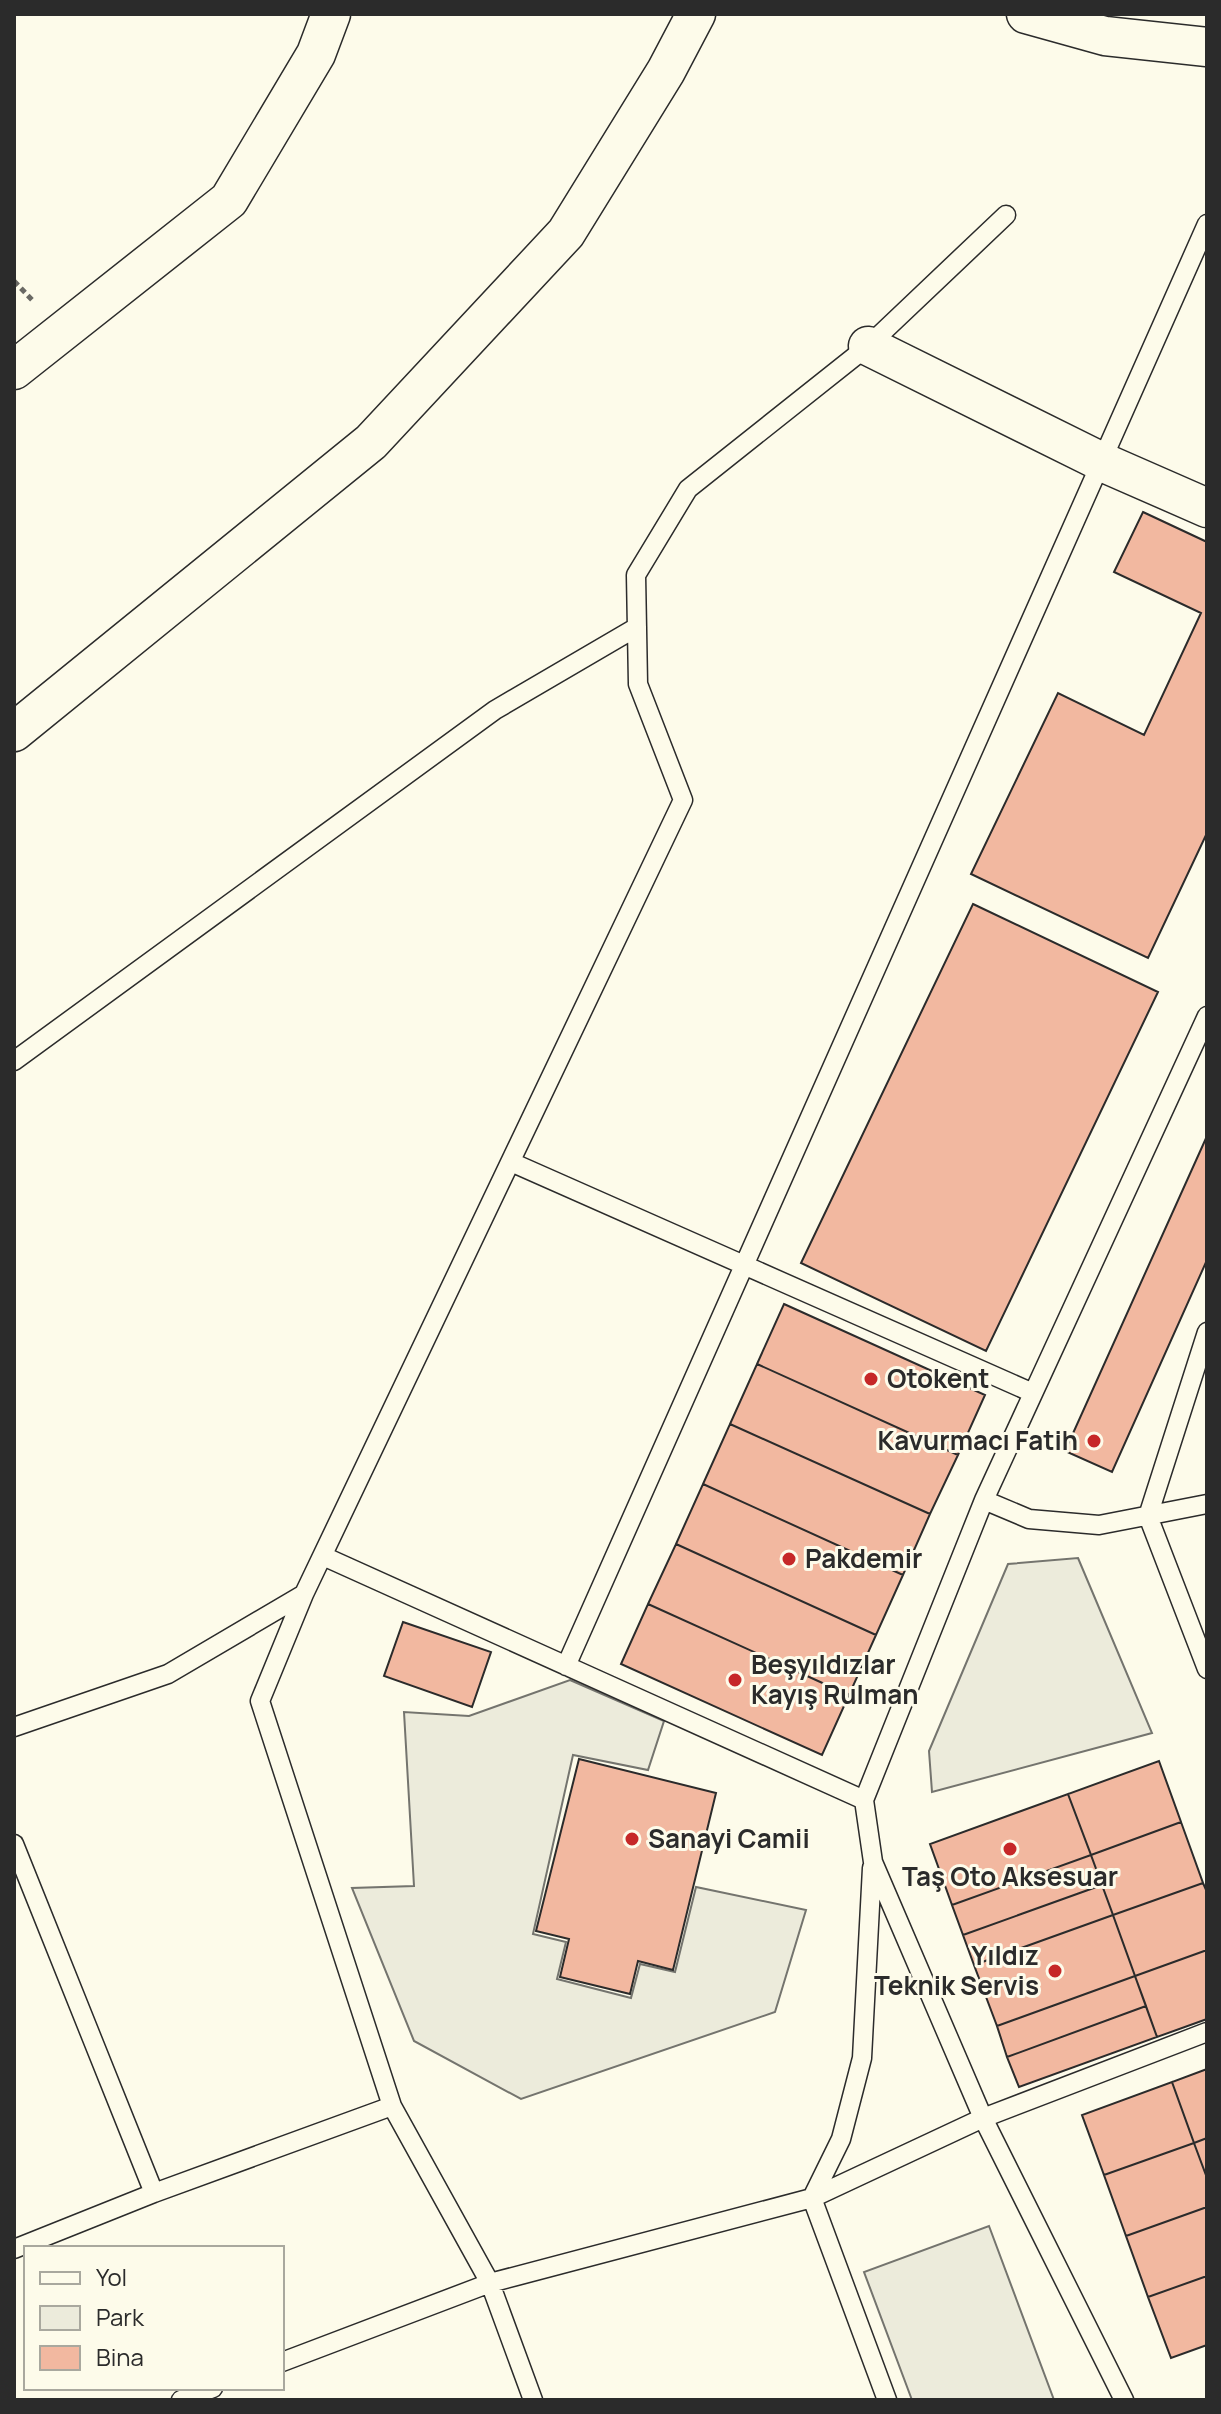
<svg xmlns="http://www.w3.org/2000/svg" width="1221" height="2414" font-family="Manrope,sans-serif">
  <style>
    .green { fill: #ecebdb; stroke: #74746e; stroke-width: 2 }
    .building { fill: #f2b8a0; stroke: #2b2b2b; stroke-width: 2 }
    .lines { fill: none; stroke-linecap: round; stroke-linejoin: round }
    .lane-casing { stroke: #2b2b2b; stroke-width: 21 }
    .street-casing { stroke: #2b2b2b; stroke-width: 41 }
    .path { stroke: #6a6964; stroke-width: 5; stroke-dasharray: 6 4; stroke-linecap: butt }
    .lane { stroke: #fdfbea; stroke-width: 18 }
    .street { stroke: #fdfbea; stroke-width: 38 }
    .poi-dot { fill: #c62828; stroke: #fdfbea; stroke-width: 3 }
    .labels { text-anchor: middle; stroke-width: 6; stroke-linejoin: round; paint-order: stroke }
    .poi-label { font-size: 26px; font-weight: bold; fill: #2b2b2b; stroke: #fdfbea; text-anchor: start }
  </style>
  <rect width="100%" height="100%" fill="#fdfbea"/>
  <path class="green" d="M1078,1558L1152,1733L932,1792L929,1751L1008,1564Z
    M570,1680L664,1721L648,1770L573,1755L533,1934L566,1942L557,1979L631,1998L640,1964L675,1972L696,1887L806,1910L775,2012L521,2099L414,2041L352,1888L414,1886L404,1712L469,1716Z
    M989,2226L1054,2400H912L864,2272Z"/>
  <path class="building" d="M1143,512L1207,542V833L1148,958L971,874L1058,693L1144,735L1201,613L1114,572Z
    M973,904L1158,992L986,1351L801,1263Z
    M1207,1136V1260L1112,1472L1065,1451Z
    M784,1304L985,1395L958,1455L757,1364Z
    M757,1364L958,1455L930,1514L730,1424Z
    M730,1424L930,1514L903,1575L703,1484Z
    M703,1484L903,1575L876,1635L676,1544Z
    M676,1544L876,1635L849,1695L648,1604Z
    M648,1604L849,1695L822,1755L621,1664Z
    M403,1622L491,1652L472,1707L384,1676Z
    M579,1759L716,1793L673,1970L638,1961L630,1994L560,1977L569,1939L536,1931Z
    M1159,1761L1181,1822L1091,1855L1068,1794Z
    M1068,1794L1091,1855L952,1905L930,1844Z
    M1181,1822L1203,1883L1113,1915L1091,1855Z
    M1091,1855L1102,1885L963,1935L952,1905Z
    M1203,1883L1207,1892V1950L1135,1976L1113,1915Z
    M1102,1885L1113,1915L974,1965L963,1935Z
    M1113,1915L1135,1976L997,2026L974,1965Z
    M1207,1950V2019L1157,2037L1135,1976Z
    M1135,1976L1146,2006L1007,2057L997,2026Z
    M1146,2006L1157,2037L1019,2087L1007,2057Z
    M1207,2069V2138L1194,2143L1172,2082Z
    M1172,2082L1194,2143L1104,2175L1082,2115Z
    M1207,2138V2178L1194,2143Z
    M1194,2143L1207,2178V2207L1126,2236L1104,2175Z
    M1207,2207V2276L1148,2297L1126,2236Z
    M1207,2276V2345L1171,2358L1148,2297Z"/>
  <g class="lines">
    <defs>
      <path id="lane" d="M14,1061L495,710L637,627
        M511,1162L1033,1393
        M1207,1332L1148,1516L1207,1669
        M984,1500L1029,1519L1099,1525L1207,1504
        M323,1556L864,1800
        M566,1666L1207,224
        M14,1727L168,1674L304,1594
        M14,1844L154,2193
        M872,1868L862,2058L841,2139L812,2198L887,2400
        M14,2249L154,2193L392,2106
        M282,2362L490,2283L812,2198L983,2118L1207,2032
        M181,2400L213,2388
        M533,2400L490,2283L392,2106L260,1701L304,1594L683,800L638,684L636,575L688,489L868,346L1006,215
        M1124,2400L983,2118L873,1862L864,1800L984,1500L1207,1016"/>
      <path id="street" d="M1026,14L1105,36L1207,47
        M868,346L1102,462L1207,508
        M14,370L229,200L316,54L331,14
        M14,732L371,442L566,233L666,71L696,14"/>
    </defs>
    <use href="#lane" class="lane-casing"/>
    <use href="#street" class="street-casing"/>
    <path class="path" d="M14,281L34,302"/>
    <use href="#lane" class="lane"/>
    <use href="#street" class="street"/>
  </g>
  <g class="poi-dot">
    <circle cx="871" cy="1379" r="8"/>
    <circle cx="1094" cy="1441" r="8"/>
    <circle cx="789" cy="1559" r="8"/>
    <circle cx="735" cy="1680" r="8"/>
    <circle cx="632" cy="1839" r="8"/>
    <circle cx="1010" cy="1849" r="8"/>
    <circle cx="1055" cy="1971" r="8"/>
  </g>
  <g class="labels">
    <g class="poi-label">
      <text x="887" y="1388">Otokent</text>
      <text x="1078" y="1450" text-anchor="end">Kavurmacı Fatih</text>
      <text x="805" y="1568">Pakdemir</text>
      <text x="751" y="1674">Beşyıldızlar<tspan x="751" dy="30">Kayış Rulman</tspan></text>
      <text x="648" y="1848">Sanayi Camii</text>
      <text x="1010" y="1886" text-anchor="middle">Taş Oto Aksesuar</text>
      <text x="1039" y="1965" text-anchor="end">Yıldız<tspan x="1039" dy="30">Teknik Servis</tspan></text>
    </g>
  </g>
  <rect width="1221" height="2414" fill="none" stroke="#2b2b2b" stroke-width="32"/>
  <rect x="24" y="2246" width="260" height="144" fill="#fdfbea" stroke="#a9a89e" stroke-width="2"/>
  <rect x="40" y="2272" width="40" height="12" fill="#fdfbea" stroke="#a9a89e" stroke-width="2"/>
  <text x="96" y="2286" font-size="24" fill="#2b2b2b">Yol</text>
  <rect x="40" y="2306" width="40" height="24" fill="#ecebdb" stroke="#a9a89e" stroke-width="2"/>
  <text x="96" y="2326" font-size="24" fill="#2b2b2b">Park</text>
  <rect x="40" y="2346" width="40" height="24" fill="#f2b8a0" stroke="#a9a89e" stroke-width="2"/>
  <text x="96" y="2366" font-size="24" fill="#2b2b2b">Bina</text>
</svg>
